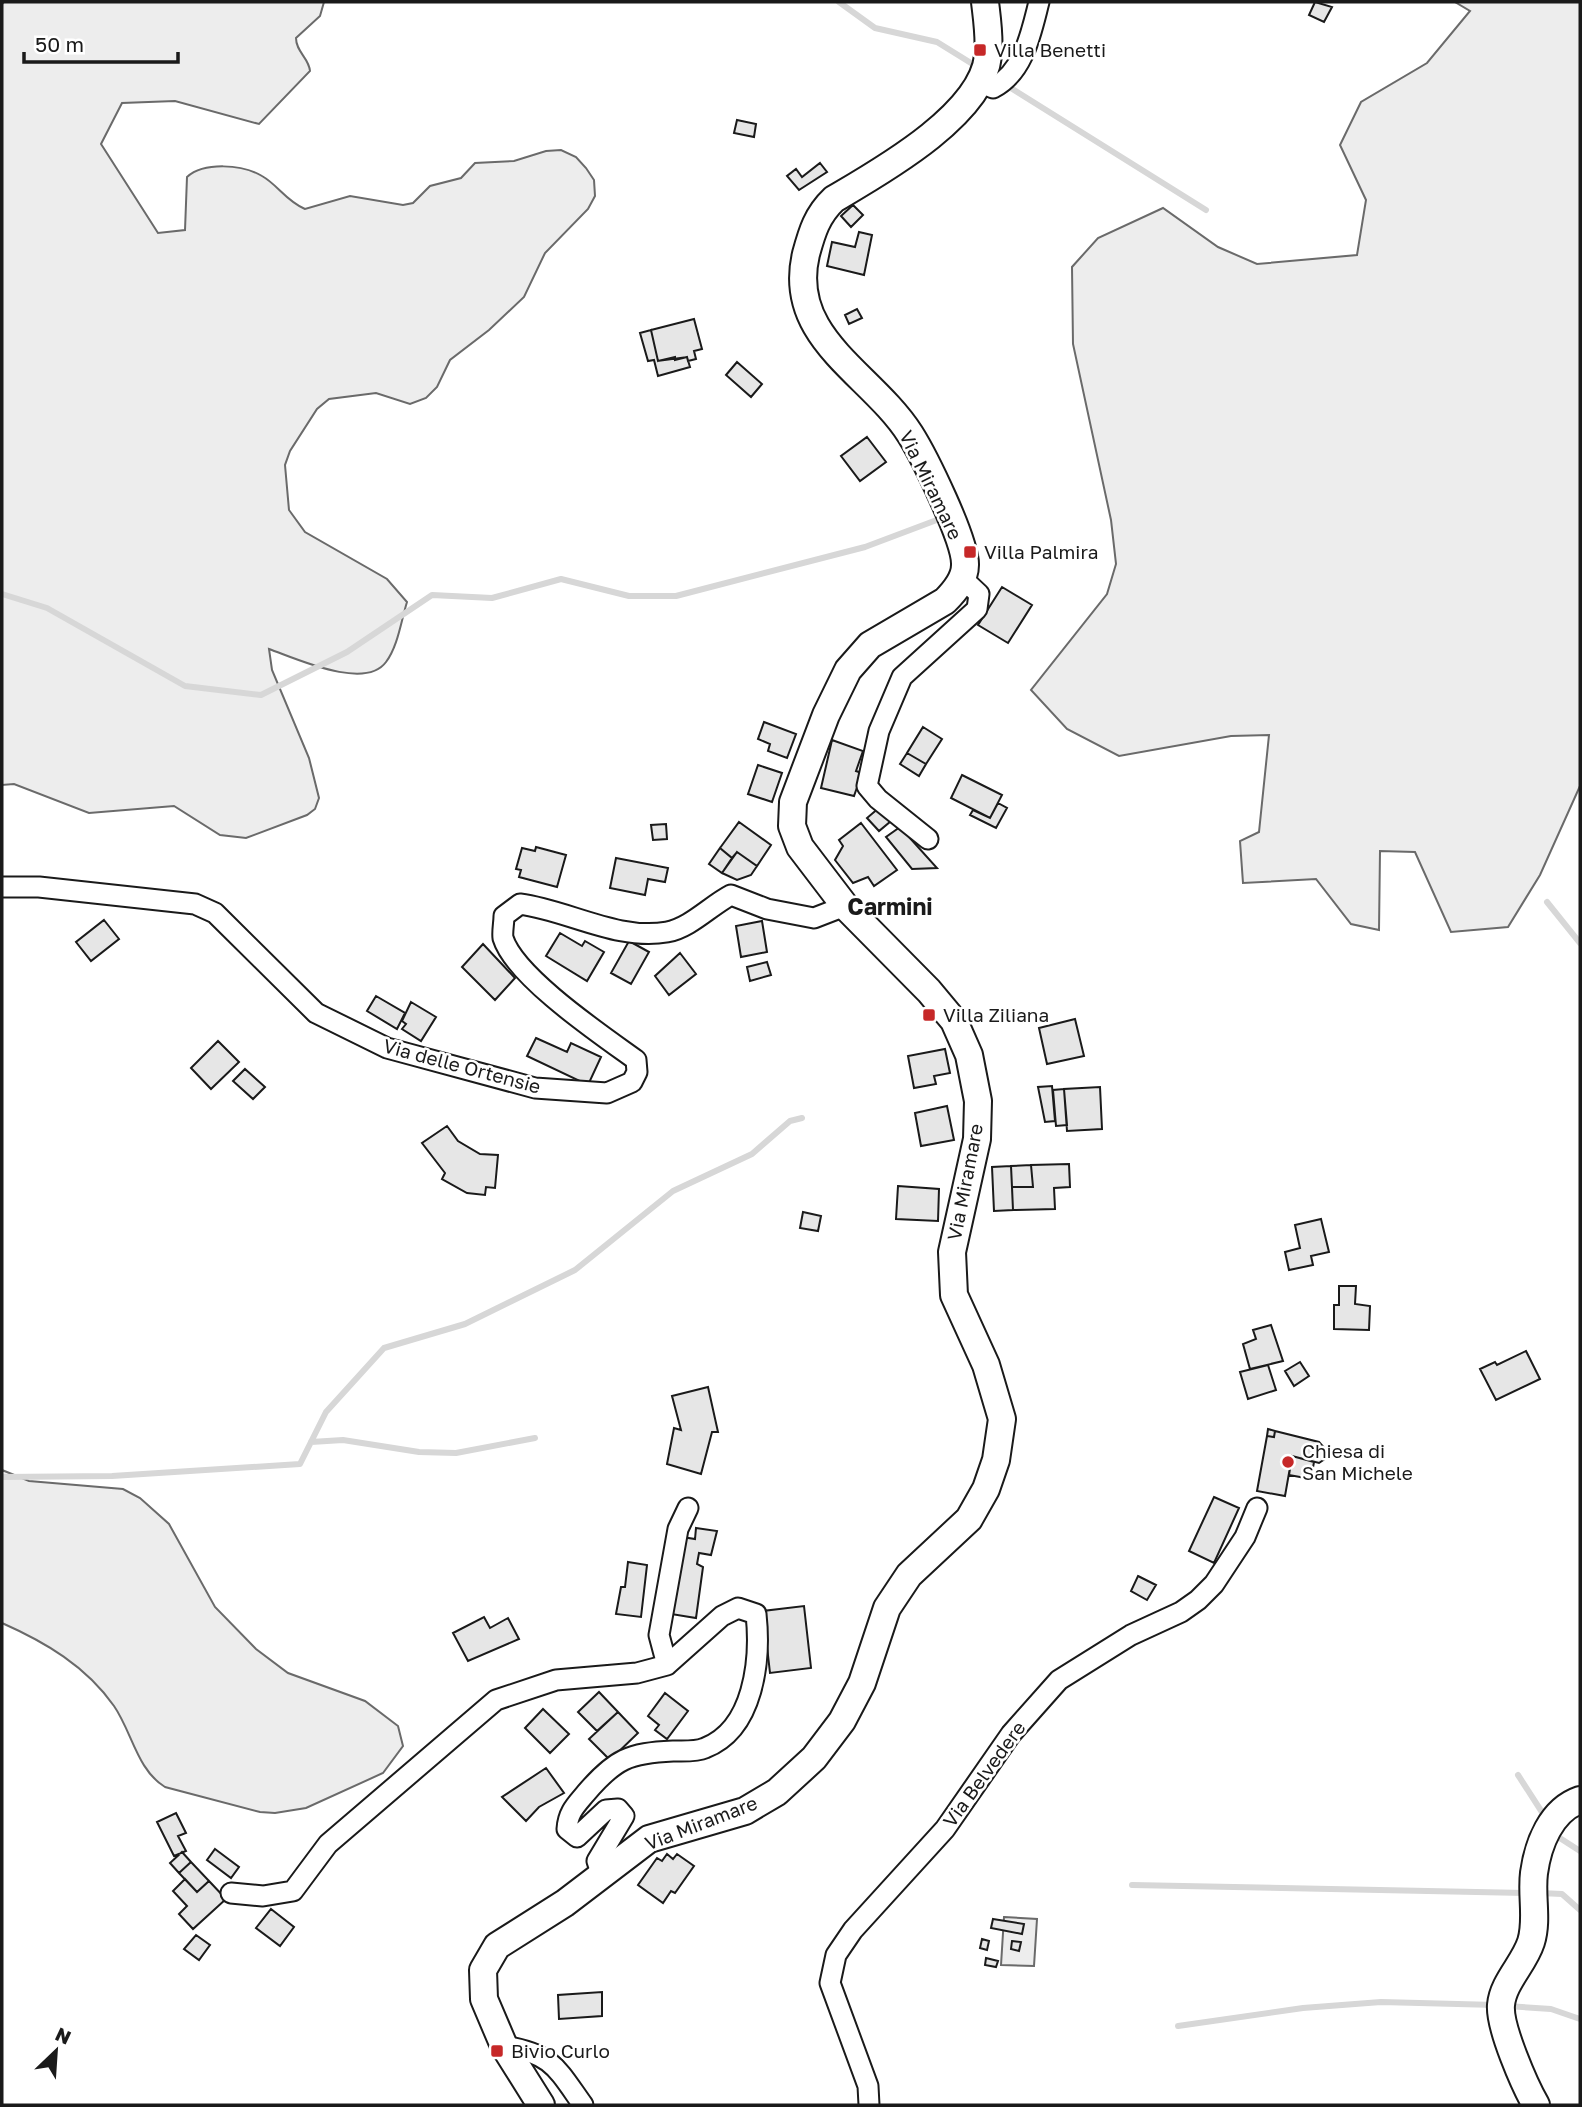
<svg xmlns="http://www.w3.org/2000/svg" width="1582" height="2107" font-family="'Golos Text',sans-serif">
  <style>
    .green { fill: #ededed; stroke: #6a6a6a; stroke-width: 2 }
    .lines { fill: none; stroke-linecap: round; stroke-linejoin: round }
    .stream { stroke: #d7d7d7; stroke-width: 6 }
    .building { fill: #e6e6e6; stroke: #1a1a1a; stroke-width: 2 }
    .street-casing { stroke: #1a1a1a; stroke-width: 23 }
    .secondary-casing { stroke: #1a1a1a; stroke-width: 30 }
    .street { stroke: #fff; stroke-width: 19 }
    .secondary { stroke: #fff; stroke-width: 26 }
    .poi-dot { fill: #c62828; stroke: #fff; stroke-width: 2.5 }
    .labels { text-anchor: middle; stroke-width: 5; stroke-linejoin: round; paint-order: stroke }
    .poi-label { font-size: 19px; fill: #1a1a1a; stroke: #fff; text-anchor: start }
    .street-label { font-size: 19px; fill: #1a1a1a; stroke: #fff }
    .quarter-label { font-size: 23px; font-weight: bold; fill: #1a1a1a; stroke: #fff }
  </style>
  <rect width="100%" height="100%" fill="#fff"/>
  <path class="green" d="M4,2H324L320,16L296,38C296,52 309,58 310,71L259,124L175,101L122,103L101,144L158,233L185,230L187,177C204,162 242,164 262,176C278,185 286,201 305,209L350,196L403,205L413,203L430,186L461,178L475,163L514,161L546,151L561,150L576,157L586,168L594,180L595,196L588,209L545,253L524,297L489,330L450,360L437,387L426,398L410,404L376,393L329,399L317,409L290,451L285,465L289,510L305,532L387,579L407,602C401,621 398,646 386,662C365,691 295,658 269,649L272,670L309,758L319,798L315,809L307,815L246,838L220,835L174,806L89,813L14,784L2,785V4Z
    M1455,2H1580V786L1540,875L1508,927L1451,932L1415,852L1380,851L1379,930L1351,924L1316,879L1243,883L1240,841L1259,832L1269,735L1231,736L1119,756L1067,729L1031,690L1107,594L1116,564L1111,520L1073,344L1072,267L1098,238L1163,208L1218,247L1257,264L1357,255L1366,200L1340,145L1361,102L1427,63L1470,11Z
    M2,1470L29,1481L123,1489L140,1498L169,1524L215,1607L256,1649L288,1673L365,1701L398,1726L403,1746L383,1773L306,1808L275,1813L260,1812L165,1787C137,1770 132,1732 114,1706C86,1666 45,1642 2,1623Z
    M1004,1917L1037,1919L1034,1966L1001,1965Z"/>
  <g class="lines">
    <path class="stream" d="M839,2L875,28L937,42L979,68
      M1006,85L1206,210
      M2,594L47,608L185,686L261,695L347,652L432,595L492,598L561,579L629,596H676L865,547L942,518
      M1547,902L1580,943
      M311,1442L343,1440L419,1452L456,1453L535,1438
      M2,1477L112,1476L300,1464L326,1412L384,1348L465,1324L575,1270L673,1191L752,1154L790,1121L802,1118
      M1518,1775L1547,1820
      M1552,1833L1580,1851
      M1132,1885L1525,1893
      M1540,1893L1562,1894L1580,1910
      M1507,2006L1551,2009L1580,2019
      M1178,2026L1303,2008L1381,2002L1496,2005"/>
  </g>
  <path class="building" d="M1315,2L1332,7L1324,22L1309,15Z
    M737,120L756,124L754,137L734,133Z
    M820,163L827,172L799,190L787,176L796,169L802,177Z
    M853,205L863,215L851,227L841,216Z
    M859,232L872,235L864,275L827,266L832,242L855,247Z
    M857,309L862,318L849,324L845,315Z
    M694,319L702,349L694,351L696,359L688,361L687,357L675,360V357L658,361L651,330Z
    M651,330L658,361L687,357L690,367L658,376L654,360L648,361L640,333Z
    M737,362L762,384L751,397L726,375Z
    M867,437L886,462L860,481L841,456Z
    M1002,587L1032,605L1008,643L978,625Z
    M764,722L796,734L787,758L768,751L770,744L758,739Z
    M923,727L942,739L926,764L907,753Z
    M832,740L863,751L856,771L862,773L854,796L821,788Z
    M907,753L926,764L919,776L900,764Z
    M758,765L782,773L772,802L748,794Z
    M962,775L1002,795L990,818L951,798Z
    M998,803L1007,808L996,828L970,815L973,810L990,818Z
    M880,807L891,821L879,831L867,818Z
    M739,822L771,845L757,866L737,852L732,858L720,848Z
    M861,823L897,870L874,886L868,877L853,883L835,860L843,846L839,840Z
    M666,824L667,839L653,840L651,825Z
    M900,827L937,868L912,869L886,837Z
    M536,847L566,855L557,887L519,877L521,870L516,869L522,848L535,851Z
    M720,848L732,858L722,873L709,864Z
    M737,852L757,866L751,875L737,880L722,873Z
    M616,858L668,868L665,882L648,879L645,895L610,888Z
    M104,920L119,939L91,961L76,942Z
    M762,921L767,952L741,957L736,926Z
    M560,933L582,946L585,941L604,952L587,981L546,956Z
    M629,941L649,952L631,984L611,973Z
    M483,944L515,978L495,1000L462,967Z
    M680,953L696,974L669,995L655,976Z
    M767,962L771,975L750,981L747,967Z
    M376,996L405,1013L397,1029L367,1011Z
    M411,1002L436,1017L421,1041L402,1029L406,1024L402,1021Z
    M1075,1019L1084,1056L1047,1064L1039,1028Z
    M536,1038L567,1052L571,1043L601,1057L588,1085L527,1056Z
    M218,1041L239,1062L211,1089L191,1068Z
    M945,1049L950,1073L934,1076L936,1084L914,1088L908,1056Z
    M245,1069L265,1087L253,1099L233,1081Z
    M1052,1086L1055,1121L1045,1122L1038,1087Z
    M1100,1087L1102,1129L1067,1131L1064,1089Z
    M1064,1089L1067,1125L1056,1126L1053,1090Z
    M947,1106L954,1140L921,1146L915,1113Z
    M447,1126L458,1141L480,1154L498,1155L495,1188L486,1187L485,1195L467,1193L442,1179L445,1173L422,1143Z
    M1069,1164L1070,1187L1054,1188L1055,1209L1013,1210L1012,1187H1033L1031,1165Z
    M1031,1165L1033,1187H1012L1011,1166Z
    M1011,1166L1013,1210L994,1211L992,1167Z
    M898,1186L939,1189L938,1221L896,1219Z
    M803,1212L821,1216L818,1231L800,1228Z
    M1321,1219L1329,1252L1311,1256L1313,1265L1289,1270L1285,1252L1300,1248L1295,1225Z
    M1339,1286H1356L1355,1304L1370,1306L1369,1330L1334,1329V1305H1339Z
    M1271,1325L1283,1361L1250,1369L1243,1344L1256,1339L1253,1330Z
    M1526,1351L1540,1379L1496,1400L1480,1369L1495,1362L1497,1365Z
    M1300,1362L1309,1376L1294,1386L1285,1371Z
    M1268,1365L1276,1390L1248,1399L1240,1372Z
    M708,1387L718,1432H712L701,1474L667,1464L674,1428L681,1430L672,1396Z
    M1268,1429L1275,1431L1274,1437L1267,1436Z
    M1275,1431L1319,1442L1327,1451L1325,1459L1319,1463L1292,1456L1285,1496L1257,1491L1267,1436L1274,1437Z
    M1292,1456L1314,1462L1311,1479L1289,1475Z
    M1214,1497L1239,1508L1214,1563L1189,1551Z
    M696,1528L717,1531L711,1555L699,1553L697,1564L703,1567L696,1618L671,1614L682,1537L695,1539Z
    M628,1562L647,1565L641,1617L616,1614L621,1587H625Z
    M1138,1576L1156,1585L1147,1600L1131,1591Z
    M804,1606L811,1668L770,1673L763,1611Z
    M484,1617L490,1628L508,1618L519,1639L468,1661L453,1633Z
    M599,1692L618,1712L597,1731L578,1712Z
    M665,1693L688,1711L667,1739L655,1730L659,1725L648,1716Z
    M543,1709L569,1734L550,1753L525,1728Z
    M618,1712L638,1733L610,1760L589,1739Z
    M546,1768L564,1793L539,1807L526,1821L502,1797Z
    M176,1813L186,1833L178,1836L186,1851L174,1856L157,1822Z
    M215,1849L239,1867L231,1878L207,1860Z
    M182,1852L191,1862L179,1873L170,1863Z
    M667,1854L673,1859L677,1854L694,1866L675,1893L671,1891L663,1903L638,1885L657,1858L662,1861Z
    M191,1862L209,1881L197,1892L179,1873Z
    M185,1879L197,1892L209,1881L226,1899L193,1929L179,1914L187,1906L173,1891Z
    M271,1909L294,1927L280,1946L256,1928Z
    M993,1919L1024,1924L1022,1934L991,1928Z
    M196,1935L210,1945L199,1960L184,1949Z
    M982,1939L989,1941L987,1950L980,1948Z
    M1012,1941L1021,1942L1019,1951L1011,1949Z
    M986,1958L998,1961L996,1967L985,1965Z
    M602,1992V2016L559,2019L558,1995Z"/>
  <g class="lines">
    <defs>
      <path id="street" d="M979,82L993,88C1024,72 1031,33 1039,2
        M928,839L878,799L867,786L879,731L902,677L977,609L979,594L962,578
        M2,887H39L195,904L215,913L316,1013L387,1048L535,1088L607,1093L632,1082L637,1072L636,1060C603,1036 515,977 503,938C502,932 504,923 504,916L520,904C567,910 618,941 667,932C690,928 710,906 731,895L767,909L814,918L845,906
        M667,1665L659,1635L678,1529L688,1508
        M231,1893L263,1896L293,1891L328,1844L496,1700L556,1680L637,1673L667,1665L722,1616L738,1608L756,1614C761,1660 754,1729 705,1748C696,1752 683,1751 673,1751C629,1753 615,1759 586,1793C576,1805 568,1812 567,1829L577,1837L606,1810L618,1809L624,1816L597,1861L601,1873
        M504,2046C552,2054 556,2067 583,2105
        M869,2105L868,2086L830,1983L836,1955L853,1930L945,1829L1011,1734L1059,1680L1131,1635L1181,1612L1198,1600L1214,1584L1245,1537L1257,1508"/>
      <path id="secondary" d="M541,2105L504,2046L484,1999L483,1970L497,1946L565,1903L649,1839L745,1811L777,1792L814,1758L842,1721L862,1683L887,1608L909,1575L969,1519L986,1489L996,1460L1002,1419L986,1365L954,1295L952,1252L977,1139L978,1101L969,1055L954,1021L929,991L845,906L800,847L792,826L793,802L826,715L848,670L870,645L945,601C955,591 965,579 965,565C966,541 924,456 910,434C871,373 786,338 806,254C812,232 817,215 834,199C880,172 982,115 988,56C990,38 987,19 985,2
        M1536,2105C1525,2086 1499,2027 1501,2005C1503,1982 1524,1964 1531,1942C1538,1920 1531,1896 1534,1873C1538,1844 1551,1810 1580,1800"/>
    </defs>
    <use href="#street" class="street-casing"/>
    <use href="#secondary" class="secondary-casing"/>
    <use href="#street" class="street"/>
    <use href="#secondary" class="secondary"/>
  </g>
  <g class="poi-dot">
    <rect x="973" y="43" width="14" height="14" rx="3.5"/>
    <rect x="963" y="545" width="14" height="14" rx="3.5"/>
    <rect x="922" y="1008" width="14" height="14" rx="3.5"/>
    <circle cx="1288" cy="1462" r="7"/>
    <rect x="490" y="2044" width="14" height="14" rx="3.5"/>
  </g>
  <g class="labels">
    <g class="poi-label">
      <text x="994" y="57">Villa Benetti</text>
      <text x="984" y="559">Villa Palmira</text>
      <text x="943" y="1022">Villa Ziliana</text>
      <text x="1302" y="1458">Chiesa di<tspan x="1302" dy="22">San Michele</tspan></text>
      <text x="511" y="2058">Bivio Curlo</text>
    </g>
    <g class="street-label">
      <text transform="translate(931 485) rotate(64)" y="7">Via Miramare</text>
      <text transform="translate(462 1066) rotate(15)" y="7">Via delle Ortensie</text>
      <text transform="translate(965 1182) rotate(-79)" y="7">Via Miramare</text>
      <text transform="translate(984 1774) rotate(-54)" y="7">Via Belvedere</text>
      <text transform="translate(701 1823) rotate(-21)" y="7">Via Miramare</text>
    </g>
    <g class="quarter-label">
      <text x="890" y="915">Carmini</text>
    </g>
  </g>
  <rect width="1582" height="2107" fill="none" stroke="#1a1a1a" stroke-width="7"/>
  <g transform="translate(56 2051) rotate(25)" stroke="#ffffff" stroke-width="5" paint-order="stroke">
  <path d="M0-5L12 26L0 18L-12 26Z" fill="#1a1a1a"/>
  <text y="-10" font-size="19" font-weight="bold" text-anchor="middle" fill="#1a1a1a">N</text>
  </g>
  <path d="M24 52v10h154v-10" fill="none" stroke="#1a1a1a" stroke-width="3.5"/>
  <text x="35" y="52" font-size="21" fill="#1a1a1a" stroke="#ffffff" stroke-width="5" paint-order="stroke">50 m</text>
</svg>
